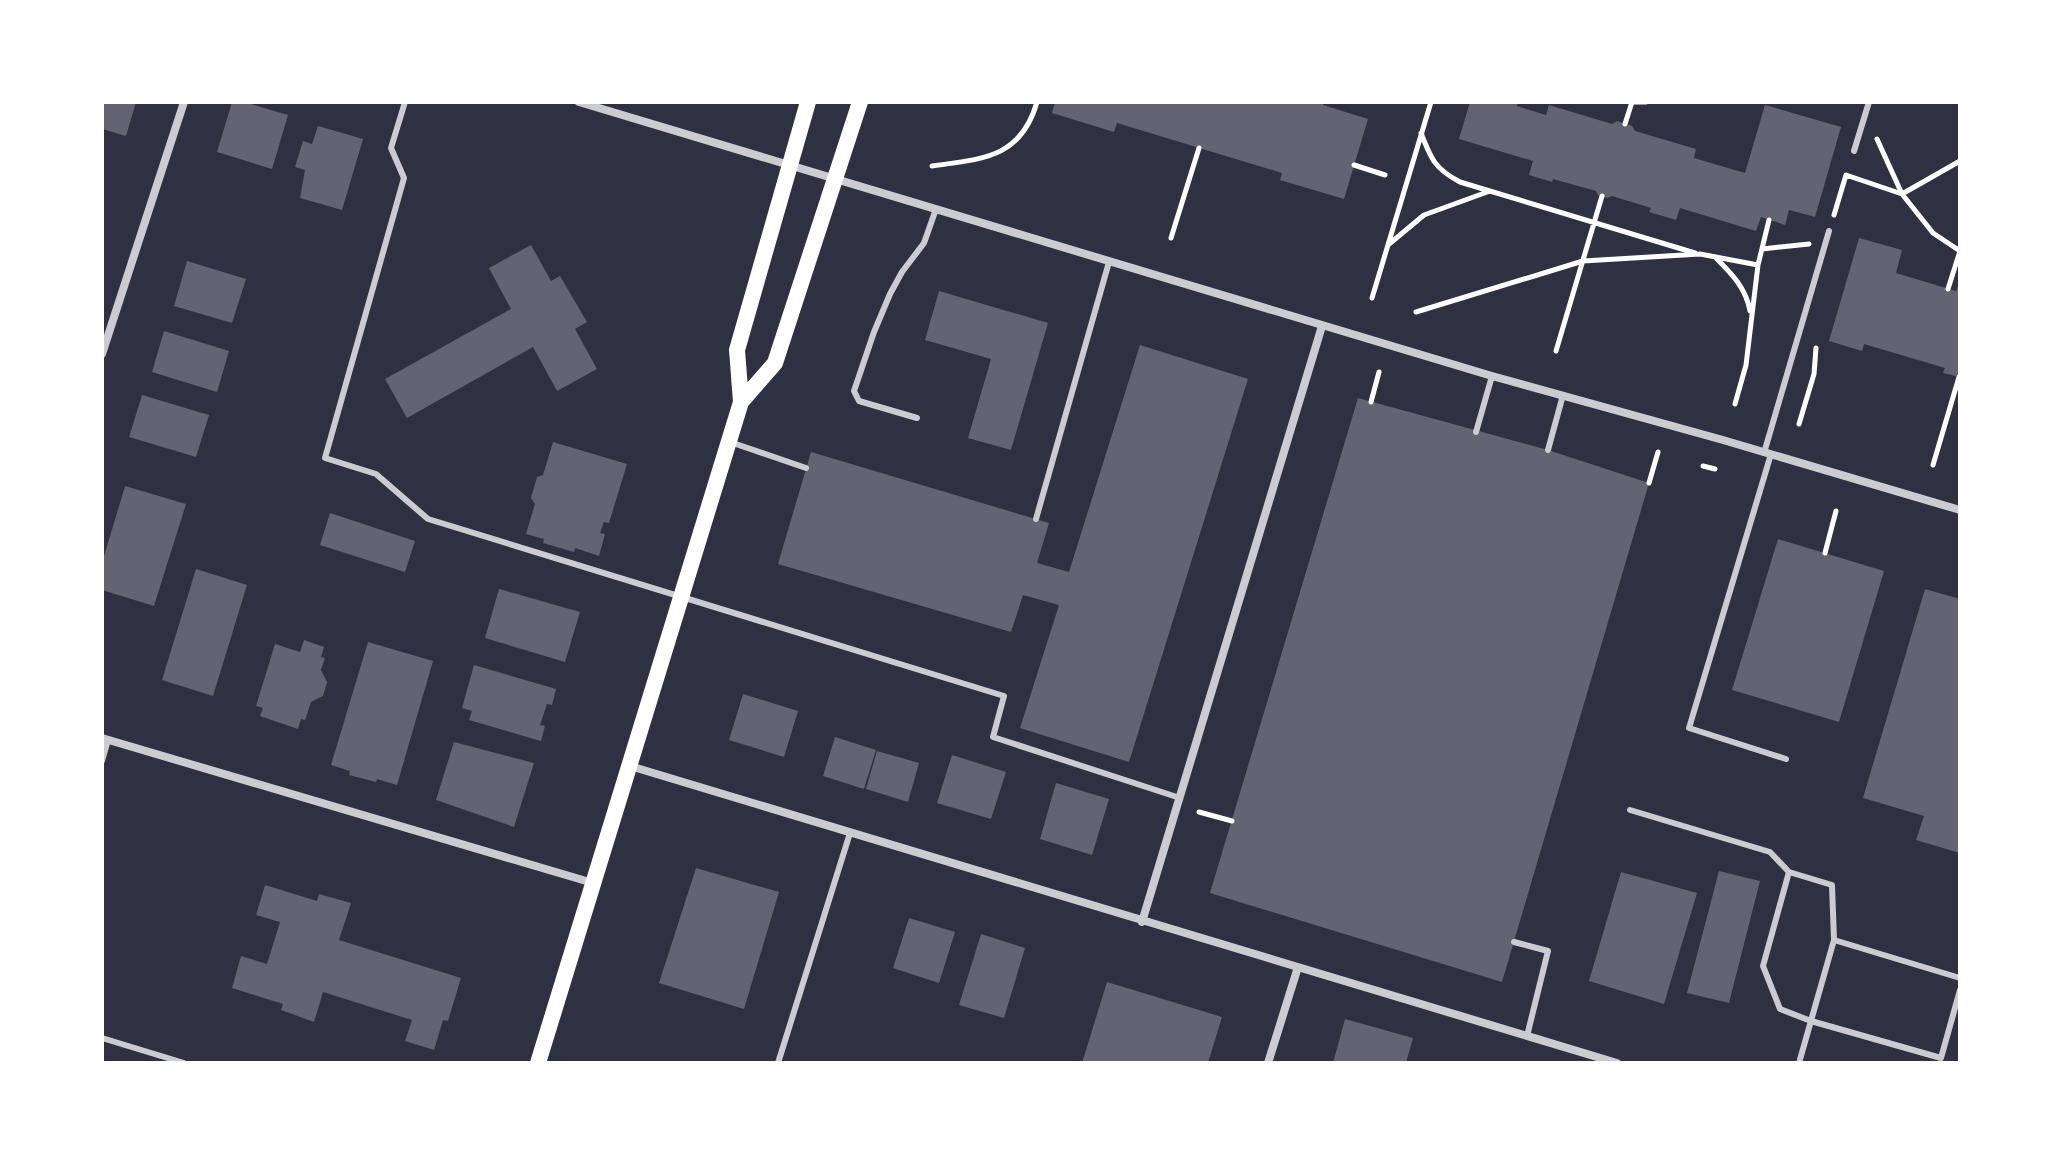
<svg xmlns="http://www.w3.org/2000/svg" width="2062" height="1165" font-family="Ubuntu,sans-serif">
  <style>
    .building { fill: #626471 }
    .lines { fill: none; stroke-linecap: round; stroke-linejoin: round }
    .path { stroke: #fff; stroke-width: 5 }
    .service { stroke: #caccd0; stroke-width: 6 }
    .minor { stroke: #caccd0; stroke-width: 8 }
    .secondary { stroke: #fff; stroke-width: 16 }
  </style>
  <rect width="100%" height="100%" fill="#2d3142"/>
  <path class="building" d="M102,102H136L126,136L102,129Z
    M232,102H244L288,115L272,169L217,152Z
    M1055,102H1324L1323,105L1368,119L1344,199L1280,180L1282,173L1117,123L1114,132L1052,113Z
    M1470,102H1518L1517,106L1546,115L1549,105L1612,124L1617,121L1632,126L1635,131L1696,149L1694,158L1745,173L1765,105L1841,127L1815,217L1789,210L1785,225L1761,217L1756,231L1680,208L1676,220L1649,212L1651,208L1612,196L1607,198L1598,195L1596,191L1553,179L1552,182L1529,175L1533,161L1459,139Z
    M318,126L363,139L342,210L300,198L305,170L295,167L303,141L312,144Z
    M1859,238L1902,250L1896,273L1956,291L1960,281V377L1943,373L1945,368L1864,344L1862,351L1829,341Z
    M531,245L551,281L560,276L587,322L575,329L597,369L557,391L533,347L407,418L385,379L511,309L489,268Z
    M187,261L246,279L232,323L174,306Z
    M939,291L1048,323L1011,450L968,438L991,359L925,340Z
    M164,331L229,351L217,392L152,372Z
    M1140,345L1248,379L1129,762L1020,728L1059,605L1023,595L1011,632L778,564L811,452L1049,523L1037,563L1069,572Z
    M142,395L209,415L196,457L129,437Z
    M1358,398L1548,450L1649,483L1502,982L1210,893Z
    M553,442L627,464L609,523L604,522L600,533L605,534L599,556L575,548L574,552L543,543L544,539L526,534L535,504L531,498L537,477L543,475Z
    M125,486L186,504L154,606L102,590V563Z
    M330,513L415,541L405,572L320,545Z
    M1778,539L1884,571L1839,722L1732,690Z
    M196,569L247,585L213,696L162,680Z
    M499,589L580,612L565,662L485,638Z
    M1925,589L1960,599V853L1916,840L1924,816L1863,798Z
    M304,640L324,647L321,657L325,658L321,670L327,682L323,696L311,702L305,720L301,719L298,729L260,716L263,708L256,706L275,644L300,652Z
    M368,642L433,661L397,785L377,779L376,782L349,775L350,771L331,765Z
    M474,665L556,689L552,705L547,704L540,725L545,726L541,741L469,720L472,711L462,708Z
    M743,694L798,711L784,757L729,740Z
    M835,737L876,750L864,789L823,776Z
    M454,742L534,763L514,827L436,800Z
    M877,751L919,763L908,802L866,789Z
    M952,755L1006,772L991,819L937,803Z
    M1056,783L1109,799L1092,855L1040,839Z
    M696,868L779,892L744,1009L659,983Z
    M1719,871L1760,881L1729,1003L1687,993Z
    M1621,872L1697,893L1664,1004L1589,981Z
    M265,885L317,901L319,894L351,903L339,940L461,978L448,1021L443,1020L434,1050L405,1041L412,1020L323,992L314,1022L281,1010L283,1004L232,988L241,956L267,964L280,922L256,915Z
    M909,918L955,932L939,983L893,968Z
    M981,934L1025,948L1004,1018L959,1005Z
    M1107,982L1222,1017L1208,1063H1082Z
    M1345,1019L1413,1038L1406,1063H1333Z"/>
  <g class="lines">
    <path class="path" d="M1631,102H1646
      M1625,124L1632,102
      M1421,133C1431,159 1435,169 1460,182L1695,253
      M1877,139L1902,194L1933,233L1960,251L1948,289
      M1354,165L1385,175
      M932,166C983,159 1021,158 1037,102
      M1846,175L1902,194L1960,161
      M1834,215L1846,175
      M1171,238L1199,148
      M1388,245L1424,215L1490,191
      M1762,249L1809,244
      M1715,257C1732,274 1746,288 1750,311
      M1758,265L1769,220
      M1372,298L1431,102
      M1416,312L1583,261L1700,254L1758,265L1746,365L1735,404
      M1556,351L1602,196
      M1371,402L1379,372
      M1799,424L1814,374L1816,348
      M1933,465L1959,377
      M1703,466L1715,469
      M1649,483L1658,452
      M1825,553L1836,511
      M1199,812L1232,821"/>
    <path class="service" d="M405,102L391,148L404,178L325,458L376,474L428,519L1004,696L993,737L1180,798
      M1854,151L1869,102
      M917,418L859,401L854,391L874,332L890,294L902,272L924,243L936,209
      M1476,432L1492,376
      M730,442L806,468
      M1548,450L1563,395
      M1764,453L1829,231
      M1771,454L1689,728L1786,759
      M1036,519L1109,262
      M102,761L108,740
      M1630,810L1770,852L1789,872
      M1834,940L1960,978
      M1514,942L1548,951L1527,1036
      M102,1038L184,1063
      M778,1063L850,833
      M1799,1063L1834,940L1832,885L1789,872L1763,966L1780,1009L1811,1021L1941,1058L1960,990"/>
    <path class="minor" d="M579,102L1492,376L1723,440L1960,510
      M102,354L184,102
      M102,738L593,883
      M630,766L1617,1063
      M1142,922L1322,326
      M1268,1063L1298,967"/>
    <path class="secondary" d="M741,402L775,363L860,102
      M538,1063L741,402L737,350L808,102"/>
  </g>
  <rect width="2062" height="1165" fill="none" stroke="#ffffff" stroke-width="208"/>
</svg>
